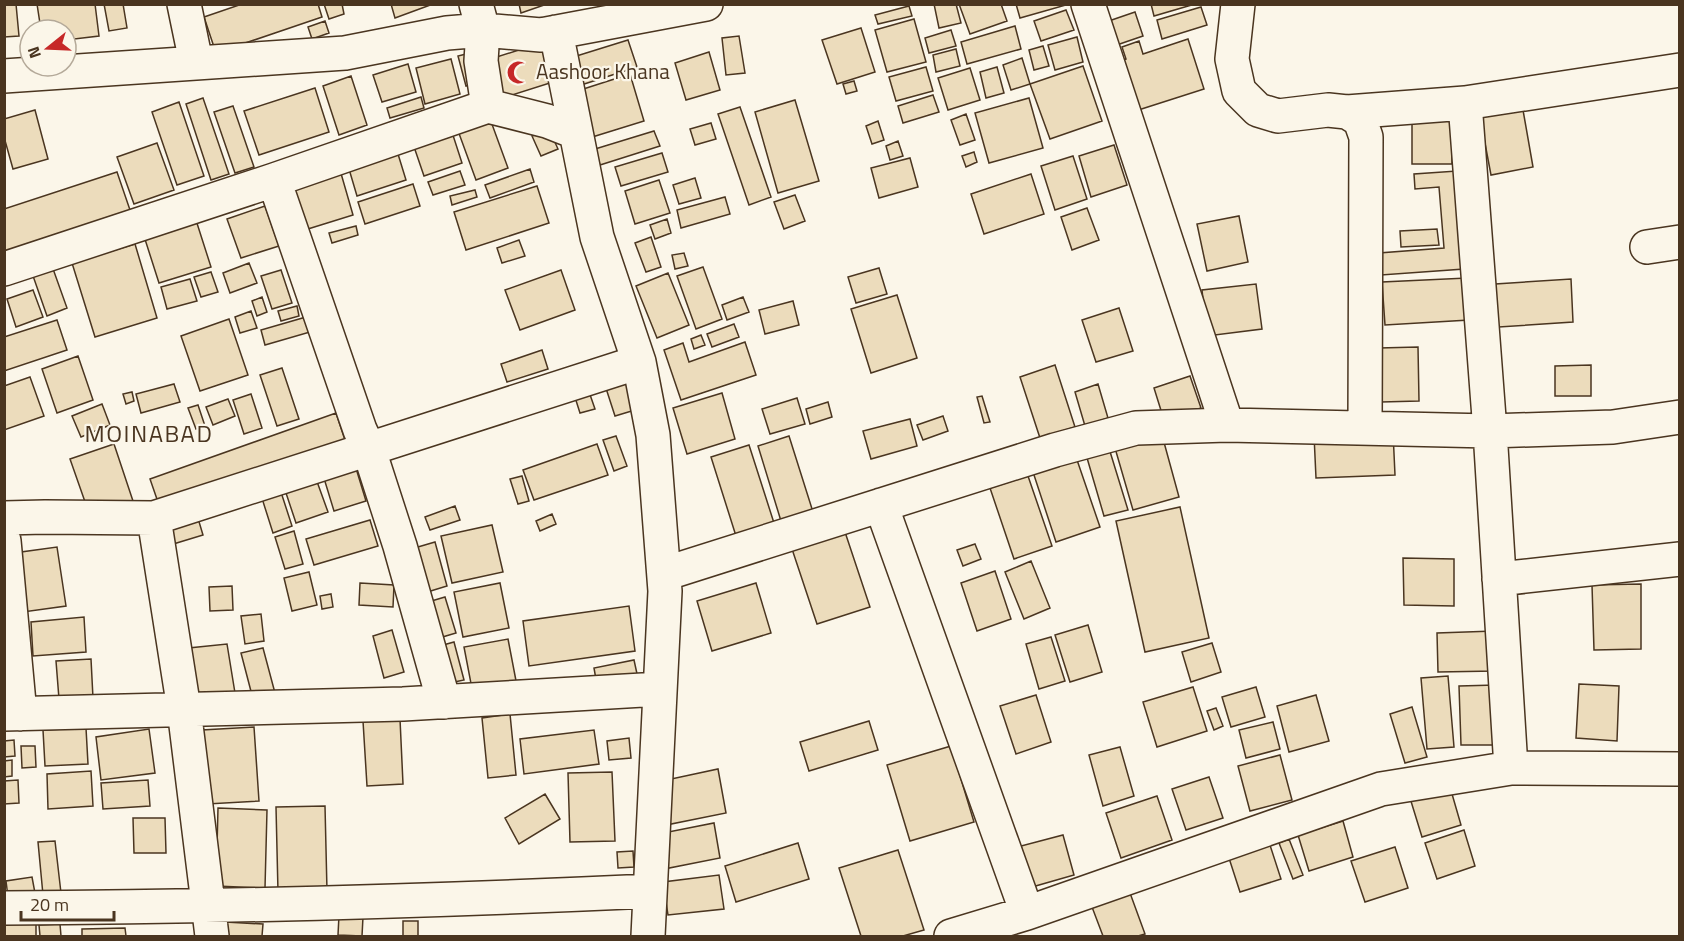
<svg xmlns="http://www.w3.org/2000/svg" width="1684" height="941" font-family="'Titillium Web',sans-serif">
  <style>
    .building { fill: #ecdcbc; stroke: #4a3520; stroke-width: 1.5 }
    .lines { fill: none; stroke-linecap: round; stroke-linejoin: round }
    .minor-casing { stroke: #4a3520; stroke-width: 36 }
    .minor { stroke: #fbf6e9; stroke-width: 33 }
    .labels { text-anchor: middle; stroke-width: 4.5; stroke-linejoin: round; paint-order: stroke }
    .poi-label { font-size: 21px; fill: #4a3520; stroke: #fbf6e9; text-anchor: start }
    .quarter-label { font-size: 24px; letter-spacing: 1.5px; fill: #4a3520; stroke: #fbf6e9 }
  </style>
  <rect width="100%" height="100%" fill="#fbf6e9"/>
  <path class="building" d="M4,4H16L19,36L4,37Z
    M37,4H95L99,36L66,40V30H41Z
    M104,4H123L127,28L109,31Z
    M242,4H318L322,17L216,53L204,17Z
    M324,4H342L344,14L329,19Z
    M391,4H433L395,18Z
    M519,4H547L521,13Z
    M934,4H956L961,23L939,28Z
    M959,4H1001L1007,21L970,34Z
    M1016,4H1066V5L1020,18Z
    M1151,4H1195L1154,16Z
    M909,6L912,16L878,24L875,15Z
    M1201,7L1207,25L1162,39L1157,20Z
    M1066,10L1074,30L1041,41L1034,21Z
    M1135,12L1143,36L1108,48L1100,24Z
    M914,19L926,62L887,72L875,30Z
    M325,21L329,33L312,39L308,27Z
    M1015,26L1021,49L967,64L961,42Z
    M861,28L875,72L837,84L822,40Z
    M951,30L956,46L929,53L925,38Z
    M739,36L745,73L726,75L722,38Z
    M1077,37L1083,62L1055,70L1048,45Z
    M1188,39L1204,89L1129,113L1113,64L1126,59L1122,47L1139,41L1143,54Z
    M628,40L637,67L578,86L570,58Z
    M541,43L553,82L496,100L484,61Z
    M1043,46L1049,66L1034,70L1029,50Z
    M956,49L960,66L936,72L933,55Z
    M474,52L482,82L466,86L458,56Z
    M709,52L720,90L686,100L675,63Z
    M1022,58L1030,84L1011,90L1003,65Z
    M451,59L460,94L425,104L416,68Z
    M408,64L416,92L382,102L373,75Z
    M1083,66L1102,121L1050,139L1030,84Z
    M926,67L933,91L896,101L889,77Z
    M997,67L1004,93L986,98L980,72Z
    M970,68L980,100L948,110L938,78Z
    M630,74L644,121L589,138L574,92Z
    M351,76L367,125L339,135L323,86Z
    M854,81L857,91L846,94L843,84Z
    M315,88L329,132L259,155L244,111Z
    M933,95L939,112L903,123L898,106Z
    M421,97L424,108L390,118L387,108Z
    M203,98L229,174L211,180L186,104Z
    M1029,98L1043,148L989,163L975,113Z
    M795,100L819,181L778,193L755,112Z
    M179,102L204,176L177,185L152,112Z
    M233,106L254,167L235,173L214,112Z
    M740,107L771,197L749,205L718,114Z
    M35,110L48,159L13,169L4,137V119Z
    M1523,110L1533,167L1491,175L1480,117Z
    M966,114L975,140L960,145L951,120Z
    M489,116L508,168L476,180L457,128Z
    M1412,118H1452V164H1412Z
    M878,121L884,140L872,144L866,126Z
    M711,123L716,139L695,145L690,129Z
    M450,126L462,163L424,176L411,138Z
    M549,129L558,149L541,156L532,136Z
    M654,131L660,146L600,165L595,149Z
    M898,141L903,156L890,160L886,146Z
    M157,143L174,190L134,204L117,157Z
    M1114,145L1127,185L1091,197L1079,156Z
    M974,152L977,162L966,167L962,156Z
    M662,153L668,172L621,186L615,167Z
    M398,154L406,180L357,196L349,169Z
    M1073,156L1087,199L1055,210L1041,166Z
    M910,158L918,187L879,198L871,168Z
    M338,163L353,215L295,233L279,181Z
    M530,169L534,182L490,198L485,185Z
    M460,171L465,185L433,195L428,182Z
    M1457,171L1464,269L1381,275L1379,253L1444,248L1439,187L1415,189L1414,174Z
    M117,172L130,210L4,252V209Z
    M1031,174L1044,214L984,234L971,194Z
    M695,178L701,198L679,204L673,185Z
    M659,180L670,213L635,224L625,191Z
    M413,184L420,206L365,224L358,202Z
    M537,186L549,223L466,250L454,212Z
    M475,190L477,197L452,205L450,196Z
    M795,195L805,221L784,229L774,202Z
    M725,197L730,214L681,228L677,210Z
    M265,206L279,246L241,258L227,219Z
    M1087,208L1099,240L1072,250L1061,217Z
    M1239,216L1248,262L1207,271L1197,224Z
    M195,217L211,267L159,283L143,233Z
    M667,219L671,233L655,239L650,225Z
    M356,226L358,235L332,243L329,233Z
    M1437,229L1439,245L1401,247L1400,231Z
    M651,237L661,267L646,272L635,243Z
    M519,240L525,256L502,263L497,248Z
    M135,244L157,318L95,337L72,263Z
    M684,253L688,266L675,269L672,255Z
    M249,263L257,283L230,293L223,273Z
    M52,266L67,308L47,316L32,273Z
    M703,267L722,319L696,329L677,276Z
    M879,268L887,294L856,303L848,277Z
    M281,270L292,303L272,309L261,276Z
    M561,270L575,310L520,330L505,290Z
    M211,272L218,292L201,297L194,277Z
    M668,273L689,325L657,338L636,286Z
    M1467,278L1469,320L1385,325L1382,282Z
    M190,279L197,301L167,309L161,287Z
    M1571,279L1573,322L1483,328L1480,285Z
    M1256,284L1262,329L1207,336L1202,290Z
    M33,290L43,317L16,327L7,299Z
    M897,295L917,358L871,373L851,309Z
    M262,297L267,312L257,316L252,301Z
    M743,297L749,312L727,320L722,305Z
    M793,301L799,325L765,334L759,310Z
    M297,306L299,316L281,321L278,311Z
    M1119,308L1133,351L1096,362L1082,320Z
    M251,311L257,328L240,333L235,317Z
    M306,317L310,332L265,345L261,330Z
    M229,319L248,375L200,391L181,336Z
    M57,320L67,350L4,371V337Z
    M734,324L739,337L712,347L707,334Z
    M701,335L705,345L694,349L691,339Z
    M745,342L756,375L681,400L664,350L683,343L689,362Z
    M1418,347L1419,401L1381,402L1379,348Z
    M542,350L548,369L507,382L501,364Z
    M78,356L93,400L57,413L42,369Z
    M1055,365L1075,427L1040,438L1020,377Z
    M1591,365V396H1555V366Z
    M282,368L299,419L277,426L260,375Z
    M623,373L635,410L615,416L603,379Z
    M1190,376L1201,408L1164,420L1154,388Z
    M30,377L44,416L4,430V386Z
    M174,384L180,402L141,413L136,394Z
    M1098,384L1108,418L1085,426L1075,392Z
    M587,386L595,409L580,413L573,391Z
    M132,392L134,401L126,404L123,394Z
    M722,393L735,439L687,454L673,408Z
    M251,394L262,428L244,434L233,400Z
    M982,396L990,422L984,423L977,397Z
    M797,398L805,424L770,434L762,409Z
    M228,399L235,416L213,425L206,407Z
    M828,402L832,417L810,424L806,409Z
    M102,404L110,425L81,437L72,416Z
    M198,405L205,426L196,429L188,408Z
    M336,413L345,440L159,505L150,479Z
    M943,416L948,431L923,440L917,425Z
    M910,419L917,446L871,459L863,431Z
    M1393,432L1395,475L1316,478L1314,435Z
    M1162,435L1179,497L1133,510L1115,448Z
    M616,436L627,466L614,471L603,440Z
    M789,436L813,512L781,521L758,446Z
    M114,444L133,501L90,516L70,459Z
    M597,444L608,475L534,500L523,470Z
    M749,445L774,523L736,536L711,457Z
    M1108,445L1128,510L1104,516L1085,451Z
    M1076,457L1100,527L1056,542L1033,472Z
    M355,465L366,501L334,511L323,475Z
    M315,476L328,512L296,523L284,487Z
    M522,476L529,501L518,504L510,479Z
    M1028,476L1052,546L1014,559L990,488Z
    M279,486L292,526L273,533L260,492Z
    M455,506L460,520L430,530L425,517Z
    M1180,507L1209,638L1145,652L1116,521Z
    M552,514L556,524L540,531L536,521Z
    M197,515L203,535L170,545L164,525Z
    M370,520L378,546L314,565L306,539Z
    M492,525L503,572L452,583L441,536Z
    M294,531L303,564L285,569L275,537Z
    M845,532L870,607L817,624L792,549Z
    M435,542L447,586L424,593L411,549Z
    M975,544L981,559L963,566L957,550Z
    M57,547L66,606L23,612L14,553Z
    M1403,558L1454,559V606L1404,605Z
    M1031,561L1050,608L1024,619L1005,572Z
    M995,571L1011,619L977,631L961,583Z
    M309,572L317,605L292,611L284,578Z
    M360,583L394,585L393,607L359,605Z
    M500,583L509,628L463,637L454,592Z
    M756,583L771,633L712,651L697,601Z
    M1641,584V649L1594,650L1592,585Z
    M232,586L233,610L210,611L209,587Z
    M331,594L333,607L322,609L320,596Z
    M445,597L456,633L439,638L428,602Z
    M629,606L635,651L529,666L523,621Z
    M261,614L264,641L245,644L241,616Z
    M84,617L86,652L33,656L31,622Z
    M1088,625L1102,672L1070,682L1055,635Z
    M392,630L404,672L384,678L373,636Z
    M1494,631L1495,671L1438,672L1437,633Z
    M1051,637L1065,681L1039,689L1026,644Z
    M508,639L517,686L473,694L464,647Z
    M454,642L464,680L445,684L436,647Z
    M1212,643L1221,672L1191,682L1182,652Z
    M227,644L235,693L185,698L179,649Z
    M263,648L275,693L253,699L241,653Z
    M91,659L93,698L59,699L56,661Z
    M634,660L639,683L598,691L594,668Z
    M1448,676L1454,747L1427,749L1421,678Z
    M1579,684L1619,686L1617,741L1576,738Z
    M1496,685L1498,745H1461L1459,686Z
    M1193,687L1207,731L1157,747L1143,702Z
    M1256,687L1265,717L1231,727L1222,697Z
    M1036,695L1051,742L1016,754L1000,706Z
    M1316,695L1329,741L1289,752L1277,706Z
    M1412,707L1427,757L1405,763L1390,714Z
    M1216,708L1223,726L1214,730L1207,711Z
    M510,714L516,775L488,778L482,718Z
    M400,719L403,784L367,786L363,721Z
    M869,721L878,750L809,771L800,742Z
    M1273,722L1280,749L1246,758L1239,730Z
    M254,727L259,801L207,804L202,730Z
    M86,728L88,764L45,766L43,730Z
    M149,729L155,773L101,780L96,737Z
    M594,730L599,764L524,774L520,739Z
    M629,738L631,758L609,760L607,741Z
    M14,740L15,756L4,757V741Z
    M21,746H35L36,767L22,768Z
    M951,746L974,822L910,841L887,765Z
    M1120,747L1134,796L1103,806L1089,755Z
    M1280,755L1292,800L1250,811L1238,766Z
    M12,760V776L4,777V761Z
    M718,769L726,813L666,825L657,782Z
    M91,771L93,806L48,809L47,774Z
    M612,772L615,841L570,842L568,773Z
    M1209,777L1223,818L1186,830L1172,789Z
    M18,780L19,803L4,804V781Z
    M148,780L150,806L103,809L101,783Z
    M1450,787L1461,825L1422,837L1410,798Z
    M545,794L560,819L519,844L505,818Z
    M1157,796L1172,840L1121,858L1106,813Z
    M325,806L327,891L278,892L276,807Z
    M218,808L267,810L265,888L216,886Z
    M133,818H165L166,853H134Z
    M1343,821L1353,857L1309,871L1298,835Z
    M714,823L720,858L664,869L658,834Z
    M1464,830L1475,866L1437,879L1425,843Z
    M1063,835L1074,875L1032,887L1021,846Z
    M1289,839L1303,875L1293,879L1279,843Z
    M55,841L61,893L43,895L38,842Z
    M1269,842L1281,879L1240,892L1228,855Z
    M798,843L809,879L736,902L725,866Z
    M1395,847L1408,888L1365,902L1351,861Z
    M898,850L924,930L903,936H861L839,868Z
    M633,851L634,867L618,868L617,852Z
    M719,875L724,909L668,915L663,882Z
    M32,877L35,893L8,897L6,881Z
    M1130,893L1145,934L1138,936H1103L1092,907Z
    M339,915L363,917L362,936L338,935Z
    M4,921H36V936H4Z
    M403,921H418V936H403Z
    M225,922L263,924L262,936H225Z
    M60,924L61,936H40L39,925Z
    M125,928L126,936H82V929Z"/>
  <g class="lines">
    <defs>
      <path id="minor" d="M184,4L196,62
        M476,4L483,30L481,61L488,106
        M1088,4L1227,425
        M1238,4L1232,59L1239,91L1258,110L1278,116L1328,110L1347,112L1360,120L1366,137L1365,428
        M556,32L597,237L639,362L653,435L665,591L648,936
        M4,76L345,53L447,33L483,30L541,35L706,4
        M1465,103L1490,431L1511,768
        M1347,112L1465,103L1680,70
        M274,180L360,430L369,450L400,546L444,702
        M1647,247L1680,242
        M4,269L274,180L488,106L547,121L575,132
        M881,505L1027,913
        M4,518L45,517L154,518L639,362
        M154,518L184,709L212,936
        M4,541L20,714
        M664,574L1055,450L1136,428L1227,425L1490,431L1613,427L1680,417
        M1499,579L1680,559
        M4,714L403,704L660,689
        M4,908C220,907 435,901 650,891
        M951,936L1027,913L1381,789L1511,768L1680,769"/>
    </defs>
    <use href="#minor" class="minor-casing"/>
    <use href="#minor" class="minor"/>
  </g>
  <defs>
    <symbol id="mosque-bare" viewBox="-9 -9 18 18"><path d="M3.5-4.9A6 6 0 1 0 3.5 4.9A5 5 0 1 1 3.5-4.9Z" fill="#c62828" stroke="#fbf6e9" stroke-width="2.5" paint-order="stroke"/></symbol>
  </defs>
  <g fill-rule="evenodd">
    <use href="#mosque-bare" x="502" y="56" width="33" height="33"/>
  </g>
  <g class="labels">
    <g class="poi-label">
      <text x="536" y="79">Aashoor Khana</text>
    </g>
    <g class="quarter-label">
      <text x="149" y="442">MOINABAD</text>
    </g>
  </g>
  <rect width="1684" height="941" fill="none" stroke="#4a3520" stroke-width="12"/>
  <g transform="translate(48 48) rotate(252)"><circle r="28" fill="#fbf6e9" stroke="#b4a999" stroke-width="1.5"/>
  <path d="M0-4.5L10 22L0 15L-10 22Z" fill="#c62828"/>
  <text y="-9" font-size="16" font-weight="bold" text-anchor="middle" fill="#4a3520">N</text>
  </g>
  <path d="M21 911v9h93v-9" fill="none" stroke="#4a3520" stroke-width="3"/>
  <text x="30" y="911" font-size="18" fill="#4a3520" stroke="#fbf6e9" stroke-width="4.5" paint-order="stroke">20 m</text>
</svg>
